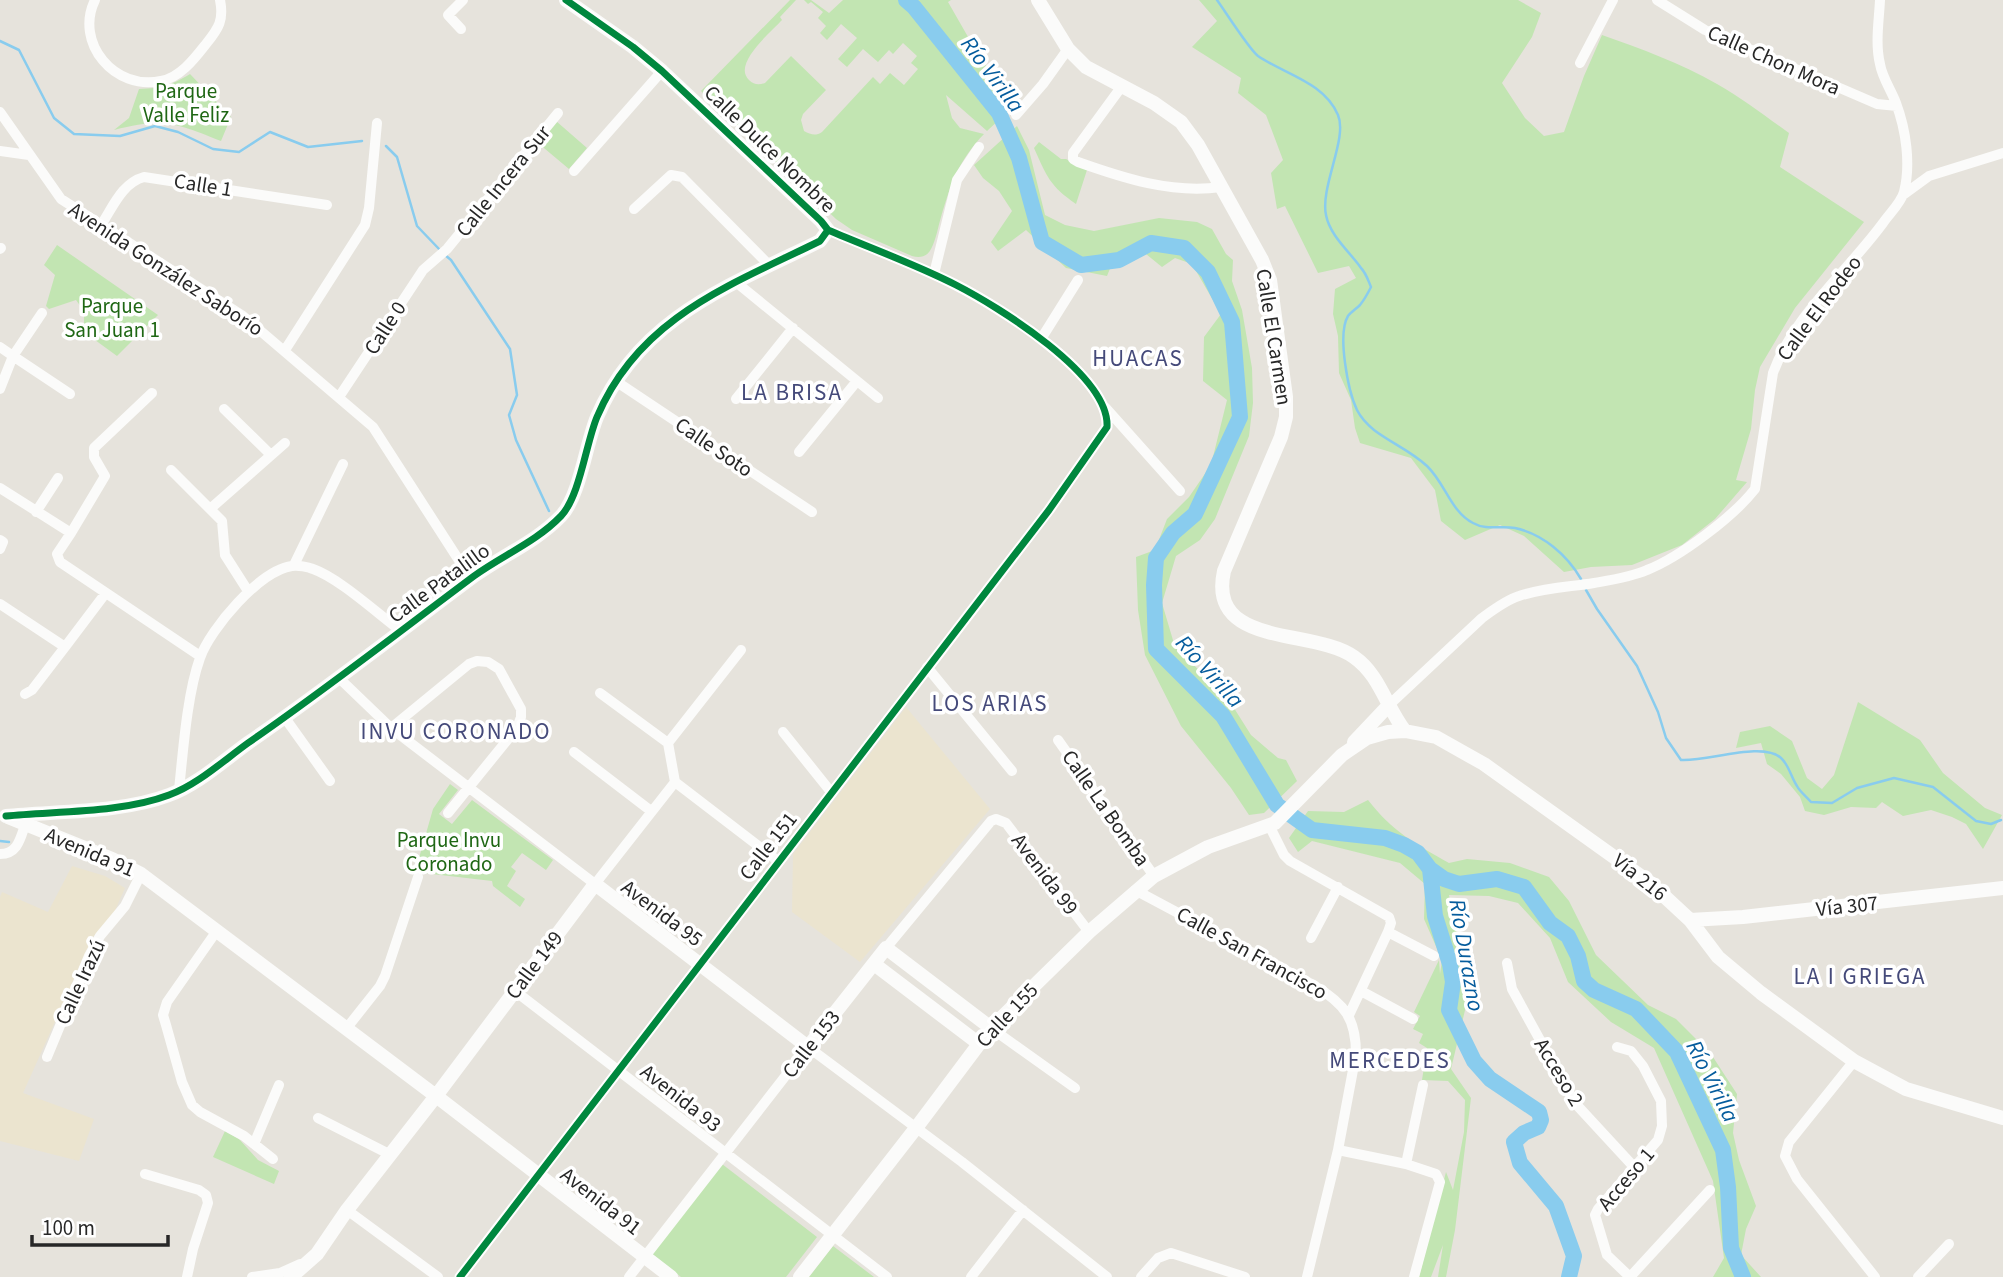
<svg xmlns="http://www.w3.org/2000/svg" width="2003" height="1277" font-family="'Source Sans 3',sans-serif">
  <style>
    .education { fill: #ebe4cf }
    .green { fill: #c2e5b2 }
    .lines { fill: none; stroke-linecap: round; stroke-linejoin: round }
    .stream { stroke: #89ccee; stroke-width: 2.5 }
    .river { stroke: #89ccee; stroke-width: 16 }
    .street { stroke: #fbfbfa; stroke-width: 10 }
    .secondary { stroke: #fbfbfa; stroke-width: 14 }
    .cycleway-casing { stroke: #fff; stroke-width: 11 }
    .cycleway { stroke: #00873e; stroke-width: 7 }
    .labels { text-anchor: middle; stroke-width: 7; stroke-linejoin: round; paint-order: stroke }
    .street-label { font-size: 21px; fill: #272727; stroke: #fff }
    .park-label { font-size: 21px; fill: #1f6714; stroke: #fff }
    .water-label { font-size: 23px; font-style: italic; fill: #055c9d; stroke: #fff }
    .neighbourhood-label { font-size: 23px; letter-spacing: 2px; fill: #454a7a; stroke: #fff }
  </style>
  <rect width="100%" height="100%" fill="#e6e3dc"/>
  <path class="education" d="M906,707L990,809L860,962L792,912L793,854Z
    M72,866L105,876L125,888L114,913L93,937L23,1093L94,1119L79,1161L0,1141V897L2,892L48,912Z"/>
  <path class="green" d="M790,0H796L780,17L782,20C771,32 732,64 749,80C754,85 759,85 765,83L791,56L826,90L803,114L801,120L804,131C811,135 816,136 822,132L873,77L880,84L890,73L904,85L918,69L911,63L917,56L903,43L893,54L889,50L878,62L863,49L847,67L838,59L857,38L841,24L827,40L820,33L826,26L818,18L823,12L811,2L808,4L804,0H811L829,13L843,0H951L948,2L979,56L1016,104L987,131L946,95L952,118L960,128L984,134C959,160 951,183 941,217C938,227 936,240 931,249C927,257 920,258 912,256L852,230L836,219L701,91Z
    M1199,0H1518L1541,13L1532,37L1502,83L1525,118L1544,136L1564,132L1584,76L1602,35C1641,49 1681,63 1717,84C1742,98 1765,116 1789,133L1780,167L1864,222L1795,308L1760,367L1755,390L1751,429L1736,480L1747,482L1715,519L1682,545L1632,565L1591,567L1564,572L1524,536L1500,525L1465,540L1441,521L1435,490L1411,458L1360,443L1355,428L1351,400L1339,373L1338,336L1333,314L1335,289L1356,278L1349,266L1318,273L1285,206L1277,209L1271,173L1283,160L1266,115L1238,93L1241,78L1192,47L1217,21Z
    M190,74L231,117L221,141C175,123 164,117 114,130L129,118L139,89C162,88 170,86 190,74Z
    M556,121L587,148L569,169L538,143Z
    M1017,126L1029,150L1045,215L1065,225L1094,231L1159,218L1197,222L1212,229L1226,254L1233,260L1232,281L1242,310L1252,368L1253,403L1249,436L1215,519L1200,540L1176,556L1162,603L1175,647L1227,697L1251,735L1278,758L1286,760L1297,781L1264,813L1249,815L1231,788L1181,726L1145,655L1138,610L1136,557L1155,550L1167,519L1189,497L1211,465L1227,400L1203,381L1204,337L1221,314L1192,264L1175,258L1162,267L1146,254L1115,256L1107,276L1066,268L1026,230L998,251L991,242L1012,211L999,191L983,178L974,165Z
    M1039,142L1061,159H1066L1087,170L1076,204C1050,186 1047,177 1034,148Z
    M57,245L158,315L117,356L84,332V311L76,300L49,309L46,306L55,275L44,265Z
    M1858,702L1920,740L1943,773L1985,808L2002,815L1983,849L1966,824L1952,817L1931,810L1903,816L1882,802L1876,808L1851,807L1824,815L1805,811L1800,797L1781,774L1767,764L1761,743L1736,748L1740,732L1770,726L1792,741L1807,778L1822,789L1834,775Z
    M450,784L458,790L439,814L452,824L472,800L553,860L546,870L522,853L511,867L516,871L507,886L525,899L520,907L493,886L492,881L415,872L433,809Z
    M1368,800C1392,831 1415,844 1449,863L1467,859L1510,863L1549,877L1569,901L1596,955L1648,1005L1676,1019L1711,1054L1737,1094L1733,1133L1739,1160L1756,1206L1746,1229L1741,1255L1761,1277H1713L1724,1258L1713,1181L1654,1048L1611,1022L1568,982L1550,938L1518,903L1489,896L1449,895L1461,955L1466,1006L1451,1069L1471,1098L1455,1230L1446,1277H1438L1443,1245L1431,1277H1419L1446,1172L1453,1190L1464,1132L1465,1100L1448,1081L1422,1080L1427,1048L1419,1043L1423,1034L1413,1029L1420,1016L1414,1012L1439,960L1440,974L1442,960L1424,919L1425,884L1400,863L1312,841L1298,852L1289,838L1308,811L1344,812Z
    M225,1131L239,1139L258,1160L279,1171L274,1184L213,1157Z
    M722,1164L817,1237L786,1277H681L652,1254Z
    M833,1246L874,1277H809Z"/>
  <g class="lines">
    <path class="stream" d="M1217,0C1225,11 1249,49 1258,56C1284,74 1324,82 1338,115C1348,138 1320,187 1326,215C1330,236 1350,252 1361,268C1366,273 1368,280 1371,287C1368,293 1364,300 1360,305C1356,309 1351,312 1348,316C1337,334 1348,391 1357,410C1360,416 1368,425 1374,430C1391,443 1411,451 1427,466C1445,483 1451,512 1473,523C1487,531 1501,525 1515,528C1543,534 1567,555 1581,579
      M0,41L19,50L54,118L74,134L120,136L155,126L178,132L213,149L239,152L270,132L308,147L362,141
      M386,146L397,157L417,226L440,250
      M445,255L451,260L510,349L517,395L509,415L516,440L549,511
      M1586,590L1597,609L1637,666L1658,712L1666,738L1681,760C1707,762 1762,741 1781,758C1789,765 1791,777 1797,786C1800,792 1807,797 1811,802L1832,803L1857,788L1894,778L1933,787L1976,821L1991,824L2001,820
      M0,841L9,842"/>
    <path class="river" d="M906,0L914,7L999,113L1019,158L1042,242L1081,265L1119,260L1151,243L1184,248L1208,272L1232,322L1240,417L1195,514L1173,533L1156,558L1154,585L1156,649L1223,716L1277,805L1312,830L1385,838L1404,845L1418,853L1430,869L1444,879L1459,884L1497,879L1524,887L1550,923L1568,936L1578,956L1584,981L1594,990L1636,1009L1677,1052L1723,1150L1728,1187L1731,1248L1743,1277
      M1430,869L1435,916L1450,964L1453,982L1449,1010L1474,1061L1490,1079L1539,1112L1541,1120L1538,1127L1524,1133L1514,1142L1520,1163L1556,1206L1574,1256L1569,1277"/>
    <path class="street" d="M95,0C74,43 115,91 161,81C180,78 195,58 206,44C219,28 224,20 220,0
      M1657,0L1705,30L1877,104L1897,106
      M461,29L448,15L463,0
      M1580,63L1613,0
      M1122,86L1073,153V159L1078,162C1123,178 1172,194 1221,187
      M0,112L61,199L243,316L373,427L471,579
      M1016,115L1043,84L1068,49
      M0,151L29,155
      M574,171L662,71
      M1903,195L1929,176L2003,153
      M634,209L671,175L682,177L770,266
      M101,225C113,207 122,183 144,177L327,205
      M0,249L1,248
      M934,274L957,180L979,147
      M737,283L878,398
      M42,313L13,356L70,394
      M1041,339L1078,280
      M0,347L13,356L0,389
      M285,350L365,225L369,208L377,123
      M617,382L812,512
      M339,397L423,270L447,249L558,113
      M736,399L793,328
      M1105,407L1180,491
      M224,409L271,455
      M799,452L857,381
      M171,470L222,521L225,555L248,591
      M0,488L71,533L57,554L60,562L200,656
      M210,509L285,443
      M36,512L58,478
      M71,533L105,476L94,457V448L152,393
      M0,540L3,542L0,549
      M294,565L343,464
      M0,604L65,647L105,594
      M927,667L1012,771
      M339,678L391,728L595,884L675,782L668,743L741,650
      M600,693L668,743
      M25,694L32,690L65,647
      M1389,705L1482,618C1493,610 1506,600 1519,596C1543,588 1569,587 1594,583C1611,580 1631,577 1647,570C1680,557 1733,517 1755,489L1773,373C1794,315 1847,272 1883,223C1889,214 1901,203 1904,192C1911,164 1906,130 1896,103C1891,90 1882,77 1880,64C1875,43 1879,21 1880,0
      M285,718L330,781
      M391,728L469,664L477,661L488,662L499,669L521,709V717L517,728L448,813
      M783,732L831,792
      M1058,740L1154,876
      M574,752L651,811
      M675,782L778,861
      M179,790C183,752 187,694 200,658C210,629 260,570 292,566C298,565 308,567 313,569C339,578 378,614 401,631
      M1270,827L1284,855L1290,861L1389,917L1391,923L1388,932L1349,1015
      M0,854C17,854 20,840 25,825
      M1135,890L1315,986C1345,1004 1356,1019 1356,1054L1338,1150L1307,1277
      M216,932L167,1002L163,1015L166,1025L182,1082L192,1105L200,1112L244,1136L273,1159
      M1388,932L1434,956
      M1311,938L1338,887
      M886,948L991,821L996,819L1006,823L1089,932
      M1507,963L1512,989L1574,1102L1634,1167
      M515,991L887,1277
      M1361,991L1413,1019
      M991,1028L1075,1088
      M346,1029L380,986L385,976L418,877
      M1617,1047L1631,1051L1643,1066L1661,1101L1662,1126L1658,1140L1598,1209L1595,1215L1607,1255L1630,1277
      M47,1057L89,956L100,936L125,906L141,874
      M1854,1061L1789,1142L1785,1156L1797,1179L1875,1277
      M318,1118L389,1154
      M254,1144L279,1085
      M1338,1150L1406,1164L1436,1174L1440,1182L1414,1277
      M1406,1164L1423,1085
      M145,1174L199,1190L206,1195L208,1203L193,1249L187,1277
      M347,1210L438,1277
      M252,1277L280,1273L300,1264
      M460,1277L1049,510L1107,427C1110,375 997,306 956,285C915,264 870,248 828,230
      M629,1277L808,1047L962,1162L1107,1277
      M971,1277L1023,1210
      M1141,1277L1158,1258L1171,1253L1245,1277
      M1630,1277L1710,1190
      M1918,1277L1949,1244"/>
    <path class="secondary" d="M1038,0L1068,49L1086,67L1154,103L1181,122L1198,145L1262,260L1270,280L1286,397V417L1281,437L1224,571C1207,648 1314,628 1354,657C1380,675 1386,707 1405,731
      M1354,742L1389,705
      M6,816C56,811 122,813 169,795C197,785 223,761 248,743C325,690 399,632 474,576C503,555 536,542 561,516C580,496 586,443 597,417C639,317 731,285 820,241L828,230L821,221L662,71L633,47L566,0
      M8,817L112,859L141,874L436,1096L671,1277
      M1690,920L1743,917L2003,888
      M874,964L978,1043
      M291,1277L317,1254L347,1210L436,1096L595,884L808,1047L886,948L991,1028
      M800,1277L916,1128L991,1028L1089,932L1154,876L1208,847L1275,823L1342,755L1367,738L1388,732L1405,731L1436,737L1484,764L1649,882L1690,920L1718,957L1761,993L1854,1061L1906,1089L2003,1118"/>
    <defs>
      <path id="cycleway" d="M6,816C56,811 122,813 169,795C197,785 223,761 248,743C325,690 399,632 474,576C503,555 536,542 561,516C580,496 586,443 597,417C639,317 731,285 820,241L828,230
        M460,1277L1049,510L1107,427C1110,375 997,306 956,285C915,264 870,248 828,230L821,221L662,71L633,47L566,0"/>
    </defs>
    <use href="#cycleway" class="cycleway-casing"/>
    <use href="#cycleway" class="cycleway"/>
  </g>
  <g class="labels">
    <g class="street-label">
      <text transform="translate(1774 60) rotate(24)" y="7">Calle Chon Mora</text>
      <text transform="translate(770 149) rotate(44)" y="7">Calle Dulce Nombre</text>
      <text transform="translate(503 181) rotate(-51)" y="7">Calle Incera Sur</text>
      <text transform="translate(203 185) rotate(9)" y="7">Calle 1</text>
      <text transform="translate(166 269) rotate(33)" y="7">Avenida González Saborío</text>
      <text transform="translate(1819 308) rotate(-53)" y="7">Calle El Rodeo</text>
      <text transform="translate(385 328) rotate(-57)" y="7">Calle 0</text>
      <text transform="translate(1274 337) rotate(81)" y="7">Calle El Carmen</text>
      <text transform="translate(714 447) rotate(34)" y="7">Calle Soto</text>
      <text transform="translate(439 583) rotate(-36)" y="7">Calle Patalillo</text>
      <text transform="translate(1106 808) rotate(55)" y="7">Calle La Bomba</text>
      <text transform="translate(768 846) rotate(-52)" y="7">Calle 151</text>
      <text transform="translate(90 852) rotate(23)" y="7">Avenida 91</text>
      <text transform="translate(1045 874) rotate(53)" y="7">Avenida 99</text>
      <text transform="translate(1640 877) rotate(38)" y="7">Vía 216</text>
      <text transform="translate(1847 906) rotate(-6)" y="7">Vía 307</text>
      <text transform="translate(662 913) rotate(37)" y="7">Avenida 95</text>
      <text transform="translate(1252 953) rotate(29)" y="7">Calle San Francisco</text>
      <text transform="translate(534 965) rotate(-53)" y="7">Calle 149</text>
      <text transform="translate(80 982) rotate(-65)" y="7">Calle Irazú</text>
      <text transform="translate(1007 1015) rotate(-47)" y="7">Calle 155</text>
      <text transform="translate(811 1044) rotate(-52)" y="7">Calle 153</text>
      <text transform="translate(1559 1072) rotate(59)" y="7">Acceso 2</text>
      <text transform="translate(681 1098) rotate(38)" y="7">Avenida 93</text>
      <text transform="translate(1626 1179) rotate(-50)" y="7">Acceso 1</text>
      <text transform="translate(601 1201) rotate(38)" y="7">Avenida 91</text>
    </g>
    <g class="park-label">
      <text x="186" y="98">Parque<tspan x="186" dy="24">Valle Feliz</tspan></text>
      <text x="112" y="313">Parque<tspan x="112" dy="24">San Juan 1</tspan></text>
      <text x="449" y="847">Parque Invu<tspan x="449" dy="24">Coronado</tspan></text>
    </g>
    <g class="water-label">
      <text transform="translate(993 74) rotate(53)" y="8">Río Virilla</text>
      <text transform="translate(1210 671) rotate(48)" y="8">Río Virilla</text>
      <text transform="translate(1467 955) rotate(80)" y="8">Río Durazno</text>
      <text transform="translate(1713 1081) rotate(63)" y="8">Río Virilla</text>
    </g>
    <g class="neighbourhood-label">
      <text x="1138" y="366">HUACAS</text>
      <text x="792" y="400">LA BRISA</text>
      <text x="990" y="711">LOS ARIAS</text>
      <text x="456" y="739">INVU CORONADO</text>
      <text x="1860" y="984">LA I GRIEGA</text>
      <text x="1390" y="1068">MERCEDES</text>
    </g>
  </g>
  <path d="M32 1235v10h136v-10" fill="none" stroke="#272727" stroke-width="3.5"/>
  <text x="42" y="1235" font-size="21" fill="#272727" stroke="#ffffff" stroke-width="5" paint-order="stroke">100 m</text>
</svg>
